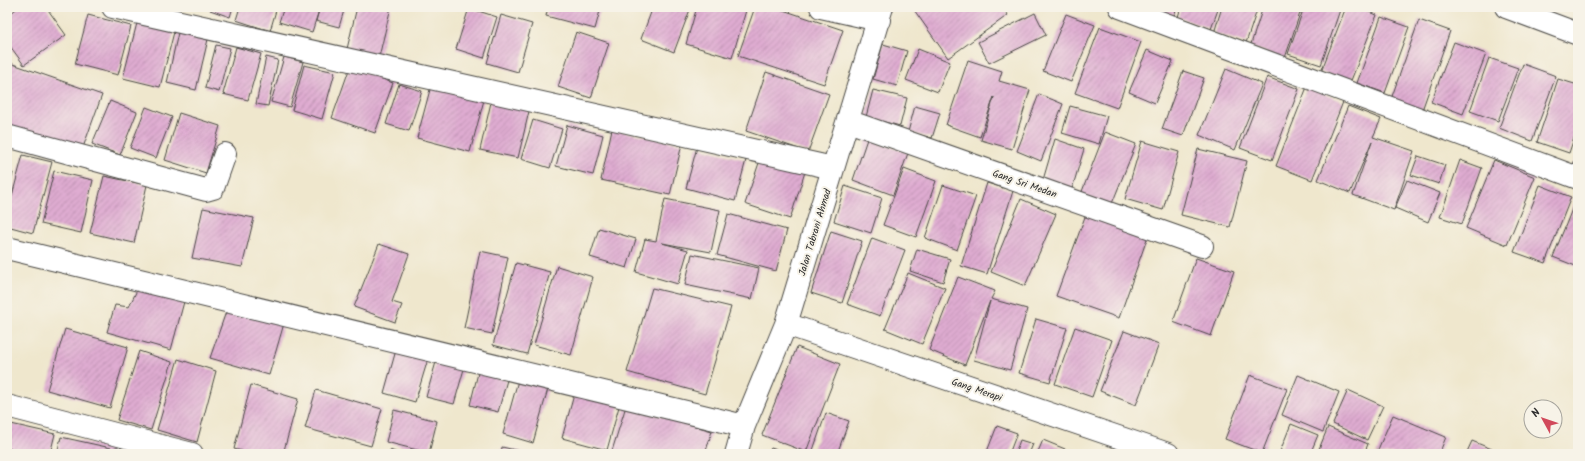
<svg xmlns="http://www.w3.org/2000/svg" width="1585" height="461" font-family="Kalam,sans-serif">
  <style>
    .building { fill: url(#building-hatch) }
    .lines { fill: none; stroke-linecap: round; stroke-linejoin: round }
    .minor-casing { stroke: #484743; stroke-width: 24 }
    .minor { stroke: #fff; stroke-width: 22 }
    .labels { text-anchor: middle; stroke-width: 4; stroke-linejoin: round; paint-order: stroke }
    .street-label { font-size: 10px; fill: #2b2b2b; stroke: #f7f3e8 }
  </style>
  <defs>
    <pattern id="building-hatch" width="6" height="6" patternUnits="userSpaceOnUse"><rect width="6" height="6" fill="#dfacd1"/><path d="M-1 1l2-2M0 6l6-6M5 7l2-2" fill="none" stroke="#b58caa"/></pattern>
  </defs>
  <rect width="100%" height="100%" fill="#f7f3e8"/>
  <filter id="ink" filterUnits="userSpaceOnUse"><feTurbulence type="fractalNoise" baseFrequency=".025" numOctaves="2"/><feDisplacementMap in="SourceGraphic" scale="8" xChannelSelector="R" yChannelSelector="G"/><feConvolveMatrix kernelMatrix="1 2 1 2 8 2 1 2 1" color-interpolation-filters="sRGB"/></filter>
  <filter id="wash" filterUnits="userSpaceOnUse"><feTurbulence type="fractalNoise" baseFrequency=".012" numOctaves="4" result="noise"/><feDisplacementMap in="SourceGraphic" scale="16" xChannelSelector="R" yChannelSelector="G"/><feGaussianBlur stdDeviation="0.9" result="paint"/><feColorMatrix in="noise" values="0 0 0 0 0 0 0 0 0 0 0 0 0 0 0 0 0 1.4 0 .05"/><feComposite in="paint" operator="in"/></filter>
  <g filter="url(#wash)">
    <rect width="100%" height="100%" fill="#efe7cd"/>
    <g id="blocks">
      <path class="building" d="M19,7H46L66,35L24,65L7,42V16Z
        M211,7H233L230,17L210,10Z
        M240,7H277L270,31L236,20Z
        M284,7H320L312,32L279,22Z
        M320,7H345L339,27L316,21Z
        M357,7H391L379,57L347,49Z
        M548,7H601L595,29L546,16Z
        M653,7H691L674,52L641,39Z
        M697,7H747L732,58L686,44Z
        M755,7H774L843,30L824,84L738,56Z
        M912,7H1002L1008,15L948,58Z
        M1149,7H1177L1174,16Z
        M1181,7H1219L1211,29L1178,17Z
        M1222,7H1258L1246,43L1214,33Z
        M1263,7H1302L1285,58L1250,47Z
        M1304,7H1341L1321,65L1288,54Z
        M1346,7H1357L1377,15L1350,83L1321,72Z
        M469,8L497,17L484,58L456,49Z
        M1035,13L1046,35L989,63L978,42Z
        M1066,14L1095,25L1071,82L1043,71Z
        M88,15L131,26L118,75L75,64Z
        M501,15L532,24L518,72L487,63Z
        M1381,17L1409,27L1385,93L1357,83Z
        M1419,20L1450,31L1421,113L1390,102Z
        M137,23L174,32L160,87L123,78Z
        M1100,27L1141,42L1117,108L1075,93Z
        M179,28L209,35L196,90L167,83Z
        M576,32L609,43L591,98L558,87Z
        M1454,42L1486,54L1463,114L1431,102Z
        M883,44L907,51L897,86L873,79Z
        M216,45L230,48L219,92L205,88Z
        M236,47L261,54L248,100L223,94Z
        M918,49L950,62L938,92L906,80Z
        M1147,50L1173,61L1155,103L1129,92Z
        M266,57L278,60L268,106L256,104Z
        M284,57L303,62L290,107L271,102Z
        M1489,58L1518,68L1498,121L1470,111Z
        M968,60L1002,71L999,81L1030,90L1012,149L981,140L994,97L980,137L946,125Z
        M7,62L102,95L81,153L7,128Z
        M1523,64L1556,76L1532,141L1499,128Z
        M304,65L335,72L322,119L292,110Z
        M350,67L393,83L375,133L332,118Z
        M1226,69L1262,84L1235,150L1199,135Z
        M1183,71L1204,78L1183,136L1162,129Z
        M766,72L829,94L808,152L746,131Z
        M1267,77L1299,89L1272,160L1240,148Z
        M1558,79L1578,85V126L1569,153L1537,142Z
        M399,84L422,91L409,131L386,124Z
        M431,86L484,100L470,152L417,138Z
        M1307,87L1343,102L1312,180L1276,166Z
        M873,90L907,98L900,126L866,117Z
        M1039,94L1063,104L1041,161L1017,151Z
        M492,98L530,107L518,158L480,150Z
        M110,101L137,112L120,155L92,144Z
        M915,106L940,113L932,138L908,132Z
        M1070,106L1107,116L1099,144L1062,133Z
        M1348,106L1381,119L1373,137L1414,151L1394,210L1353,195L1372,141L1350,193L1318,180Z
        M146,107L172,117L156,158L130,148Z
        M179,113L220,126L206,173L165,160Z
        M533,120L562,129L550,168L521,159Z
        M567,125L603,135L593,175L556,166Z
        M612,129L682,144L670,195L601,180Z
        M1105,132L1136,144L1111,206L1081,194Z
        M867,139L908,153L893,195L853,180Z
        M1055,139L1084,149L1072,189L1043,180Z
        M1142,141L1179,152L1163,210L1125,199Z
        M697,147L746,160L735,201L686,188Z
        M1198,149L1247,161L1230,227L1181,215Z
        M1578,150V170L1572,168Z
        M23,155L52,162L33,233L7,226V214Z
        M1418,156L1445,165L1439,184L1411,175Z
        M761,157L805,172L790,219L745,204Z
        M1460,160L1482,168L1462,224L1440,217Z
        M1494,160L1535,177L1507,245L1466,228Z
        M904,169L936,181L916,237L883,225Z
        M54,171L93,180L81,233L41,224Z
        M7,172L13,173L8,193H7Z
        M104,176L147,185L134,243L90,233Z
        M1407,180L1440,193L1428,222L1395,208Z
        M987,183L1013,191L987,274L961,266Z
        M943,185L976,196L957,250L925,238Z
        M1540,185L1571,197L1545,263L1514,252Z
        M845,186L882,198L871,233L834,221Z
        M1578,194V267L1553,257Z
        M665,199L720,210L711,252L662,243L688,250L678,284L636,272L645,239L656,241Z
        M1021,199L1056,214L1025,286L991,272Z
        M203,208L254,218L242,267L192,258Z
        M728,214L787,230L776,271L717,255Z
        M1086,214L1148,236L1119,318L1056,296Z
        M599,228L636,239L627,268L590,257Z
        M831,231L862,241L842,303L811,293Z
        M872,238L905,250L880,316L847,304Z
        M379,244L409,254L392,302L402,305L395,322L354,307Z
        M917,249L950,259L943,282L910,271Z
        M480,251L508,257L492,334L464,328Z
        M692,254L759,268L752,299L685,285Z
        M1196,258L1234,271L1211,336L1173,322Z
        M516,263L550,272L527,354L493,345Z
        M557,266L593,277L571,355L534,345Z
        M908,273L945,288L922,344L885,329Z
        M958,277L995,291L991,299L1027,309L1010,370L974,360L990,301L965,365L929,350Z
        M652,288L731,307L705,394L627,372Z
        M137,290L185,298L171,350L107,332L115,305L129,307Z
        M228,306L285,320L269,375L210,358Z
        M1036,319L1067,328L1050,382L1019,373Z
        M1075,327L1112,340L1092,397L1055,384Z
        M65,329L128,347L110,408L47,390Z
        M1124,331L1159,344L1136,405L1100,391Z
        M797,347L840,364L806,452L762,435Z
        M396,350L428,359L415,402L384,393Z
        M139,351L172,362L151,430L117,420Z
        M178,359L216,371L197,442L157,430Z
        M436,362L464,369L454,404L426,397Z
        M478,373L507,380L498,412L470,405Z
        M1250,375L1287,389L1262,453L1225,439Z
        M1298,375L1339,392L1323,432L1282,415Z
        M519,377L549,385L533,443L503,434Z
        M251,385L298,399L283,454H253L234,449Z
        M316,390L382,409L371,446L305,428Z
        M1348,390L1383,406L1367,440L1333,424Z
        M575,391L620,403L607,450L562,438Z
        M626,406L712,431L705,454H611Z
        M394,410L437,421L429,453L386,442Z
        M826,413L849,421L837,454H815L812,453Z
        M1393,415L1446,437L1439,454H1376Z
        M11,424L55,434L50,454H31L7,448V441Z
        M1291,424L1318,435L1310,454H1279Z
        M997,426L1017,433L1009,454H986Z
        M1328,427L1368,444L1364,454H1317Z
        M61,437L111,448L109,454H57Z
        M1020,440L1033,444L1029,454H1015Z
        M1043,440L1065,449L1064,454H1037Z
        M1472,441L1504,454H1466Z
        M122,444L155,454H119Z
        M502,447L528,453V454H501Z
        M771,448L789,454H768Z
        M390,450L400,454H388Z"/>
    </g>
  </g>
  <g filter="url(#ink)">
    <use href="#blocks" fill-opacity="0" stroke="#484743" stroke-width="1"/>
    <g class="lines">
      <defs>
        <path id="minor" d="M113,7L833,168
          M821,7L879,20
          M1120,7L1578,178
          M1506,7L1578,34
          M848,121L1202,246
          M7,136L206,190L213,188L225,154
          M7,248L744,426
          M786,324L1168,454
          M7,406L192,454
          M736,454L744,426L786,324L882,7"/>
      </defs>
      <use href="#minor" class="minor-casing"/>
      <use href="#minor" class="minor"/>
    </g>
  </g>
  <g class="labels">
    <g class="street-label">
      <text transform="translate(1025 183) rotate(19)" y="4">Gang Sri Medan</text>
      <text transform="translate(814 232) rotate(-73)" y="4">Jalan Tabrani Ahmad</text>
      <text transform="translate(977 389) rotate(19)" y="4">Gang Merapi</text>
    </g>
  </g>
  <rect width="1585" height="461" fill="none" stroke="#f7f3e8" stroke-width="24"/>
  <g transform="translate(1543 419) rotate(310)"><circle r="19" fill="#f7f3e8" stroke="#a5a39c"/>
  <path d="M0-3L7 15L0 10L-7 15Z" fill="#d1495b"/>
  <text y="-6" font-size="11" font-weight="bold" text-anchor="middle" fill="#2b2b2b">N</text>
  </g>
</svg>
